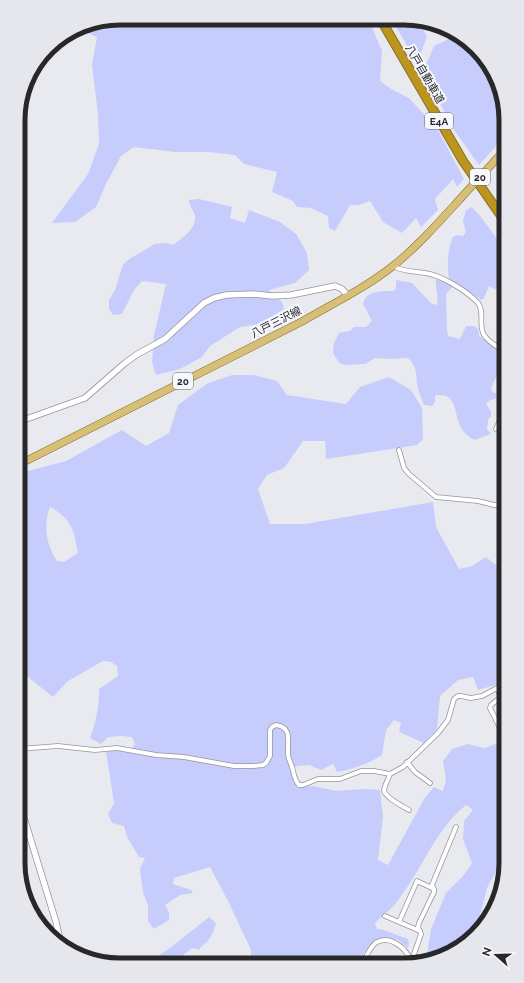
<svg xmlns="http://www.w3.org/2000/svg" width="524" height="983" font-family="Raleway,'Noto Sans JP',sans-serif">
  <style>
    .green { fill: #c6cdfd; fill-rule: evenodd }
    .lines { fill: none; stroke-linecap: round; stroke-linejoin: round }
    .minor-casing { stroke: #95969b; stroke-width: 5.5 }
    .tertiary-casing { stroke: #95969b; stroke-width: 7 }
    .primary-casing { stroke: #886f22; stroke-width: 8 }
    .motorway-casing { stroke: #886f22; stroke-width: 10 }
    .minor { stroke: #fff; stroke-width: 4 }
    .tertiary { stroke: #fff; stroke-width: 5.5 }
    .primary { stroke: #d7bf78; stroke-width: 7 }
    .motorway { stroke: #bc951e; stroke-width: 8 }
    .primary-bridge-casing { stroke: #886f22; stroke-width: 8; stroke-linecap: butt }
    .primary-bridge { stroke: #d7bf78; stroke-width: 7 }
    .labels { text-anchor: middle; stroke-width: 4; stroke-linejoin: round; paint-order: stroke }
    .shield { fill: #f7f8fe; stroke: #66666a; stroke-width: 1 }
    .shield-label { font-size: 10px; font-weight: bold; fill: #28282a }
    .street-label { font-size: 11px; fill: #28282a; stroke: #f7f8fe }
    .rim { fill: none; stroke: #28282a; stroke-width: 5 }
  </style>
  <rect width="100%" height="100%" fill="#e9eaf0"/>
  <path class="green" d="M120,18L369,20L382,51L380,81L391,89L409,98L438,130L464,179L457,187L453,179L435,199L438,210L421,227L416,218L402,233L383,222L370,201L359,205H350L335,231L329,228L328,216L311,208L297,207L293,201L272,192L277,172L244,164L235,155L208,152H175L134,147L121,156L106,184L96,207L75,222L52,223L88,174L99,144L98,114L92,65L97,37L78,28L81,26Z
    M392,20H418L427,37L421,53L412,54Z
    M452,34L471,43L501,87L506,120V135L479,165L454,130L431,86L426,65L434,46L451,38Z
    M506,157V203L501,195L499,188L503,176V164Z
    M199,199L232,207L230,218L245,223L249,210L280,222L296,234L307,253L309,270L295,283L269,290L282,302L284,309L259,324L240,327L210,346L202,357L180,369L156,375L152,362L154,335L166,284L142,281L134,290L122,314L113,315L109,309V300L115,290L123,264L131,258L155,244L166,243L173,245C182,238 197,229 195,215C193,209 189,206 189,200Z
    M472,207L481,217L498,240H500L504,237L506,238V288C499,291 495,290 489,286L484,298L481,300L449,279C447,266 447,250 453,237L457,235L463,236L466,232L463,221L466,210Z
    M439,279L453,286L446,294L447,330L448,336L460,339L466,326H474L478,329L479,336L498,349V353L496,358L506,365V377L503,375C494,375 494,382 491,390L496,394L497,398L491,400L486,403L491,412V416L488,420L487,429L491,434L475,440C450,428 462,405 446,396C444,395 439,395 437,395L435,396V402L432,406L424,405C421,398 418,391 417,384C416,372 417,367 408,358L389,359L375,358L365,364L344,365L339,363L333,353L334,343L339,333L350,331L354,327H366L372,321L363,304C366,290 382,291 393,291L396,289V280L412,283L431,303L435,305L437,304C439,295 435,289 436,280Z
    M232,375H254L277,381L287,395L346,404L360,387L389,377L411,390L422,408L423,439L417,445L326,459L325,441H303L284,468L267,475L258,489L270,524H305L433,502L436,527L459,569L472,566L486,557L503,571L506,570V660L502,663V683L478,690L473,677L458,680L440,696L437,729L424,743L399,732L401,723L394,720L386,730L382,755C368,764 354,769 337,772L333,764L321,770L309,765L297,766L293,769V778L296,787L313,786L336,791L364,789L380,790L383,817L378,860L388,865L424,799L434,787L443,791L446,780L443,761L452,749L468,744L485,748L503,741L506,737V854L487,888L476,932L437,960H426L431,929L446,893L463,876L472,863L463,839L464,821L473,810L466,805C435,830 423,868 399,899C393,908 383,915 375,923L377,929H381L408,939L409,944L408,948L397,939L380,938L364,953L361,961L247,962L251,958V950L228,901L210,867L174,878L173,884L191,890L193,893L180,895L165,905L169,912V920L154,929L148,921V905L143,893L140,869L145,858L139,857L127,837L124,826L112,823L108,814L114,803L106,752L132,748L135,744L132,737L121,736L108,737L101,744L90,738C96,722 99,706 99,689L118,676L117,666L111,662L103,661L68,681L53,697L18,669V476L28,471L66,461L122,430L146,446L169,433L178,405L208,383ZM50,507C72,519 74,531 78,553L64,562L57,561C46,544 43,526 50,507Z
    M209,917L216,923C216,926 210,939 208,941C204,945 202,945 199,950L192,948L173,963L145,964L149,962L170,948Z"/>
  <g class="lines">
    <defs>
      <path id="minor" d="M393,266C403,272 414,271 425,273C441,275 467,291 478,303C485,312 478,325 484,335C489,343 498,347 506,352
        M496,429L506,406
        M399,450L404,468L409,474L436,497L478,501L494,505H506
        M497,688L501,697L491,705L490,708L499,726L504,733
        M18,749L58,746L95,750L117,748L156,755L184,757L234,766H253L263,765L266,763L270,756V730L272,727L276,725C293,727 287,743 288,754C288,759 291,763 292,767C294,773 294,780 299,785H303L318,779H340L361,771H374L390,774L403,767L438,733L448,720L454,699L458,696H461L471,698L482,696L499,687L506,686
        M407,762L415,772L430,783
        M390,774C388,779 385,785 384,790C384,797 404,807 409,810
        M385,916L420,931
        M399,922L417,881L434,889
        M412,960L421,934L418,927L419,923L434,892V889L432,885L456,827
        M364,961C367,955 371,945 377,942C391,935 405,948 411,960"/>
      <path id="tertiary" d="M18,422L85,398L125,363L136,355L165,339L204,303L214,298L226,295L253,294L272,296L291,295L335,286L342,289L348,296
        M18,807L25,821L56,922L61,944"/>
      <path id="primary" d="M501,154L506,148
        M18,465L303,321C334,303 365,288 393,266C417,247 439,222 460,199"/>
      <path id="motorway" d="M381,20L463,161L506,223"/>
    </defs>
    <use href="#minor" class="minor-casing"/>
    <use href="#tertiary" class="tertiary-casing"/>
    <use href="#primary" class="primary-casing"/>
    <use href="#motorway" class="motorway-casing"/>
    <use href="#minor" class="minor"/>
    <use href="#tertiary" class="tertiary"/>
    <use href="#primary" class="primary"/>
    <use href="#motorway" class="motorway"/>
    <defs>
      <path id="primary-bridge" d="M460,199L501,154"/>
    </defs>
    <use href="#primary-bridge" class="primary-bridge-casing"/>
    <use href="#primary-bridge" class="primary-bridge"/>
  </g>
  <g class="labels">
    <g class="shield">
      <rect x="425" y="113" width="28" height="16" rx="3"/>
      <rect x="470" y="169" width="20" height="16" rx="3"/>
      <rect x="173" y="373" width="20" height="16" rx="3"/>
    </g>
    <g class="shield-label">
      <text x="439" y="125">E4A</text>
      <text x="480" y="181">20</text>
      <text x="183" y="385">20</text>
    </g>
    <g class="street-label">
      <text transform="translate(425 74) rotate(60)" y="4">八戸自動車道</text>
      <text transform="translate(276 322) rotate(-27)" y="4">八戸三沢線</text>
    </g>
  </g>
  <path d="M0 0H524V983H0ZM120 25H404A95 95 0 0 1 499 120V863A95 95 0 0 1 404 958H120A95 95 0 0 1 25 863V120A95 95 0 0 1 120 25Z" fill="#e6e7ed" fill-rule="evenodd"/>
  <path class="rim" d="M120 25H404A95 95 0 0 1 499 120V863A95 95 0 0 1 404 958H120A95 95 0 0 1 25 863V120A95 95 0 0 1 120 25Z"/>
  <g transform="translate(496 955) rotate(290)" stroke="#f7f8fe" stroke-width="3" paint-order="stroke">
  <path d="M0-3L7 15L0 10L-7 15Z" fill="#28282a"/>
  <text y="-6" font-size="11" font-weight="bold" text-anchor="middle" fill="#28282a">N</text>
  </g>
</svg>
